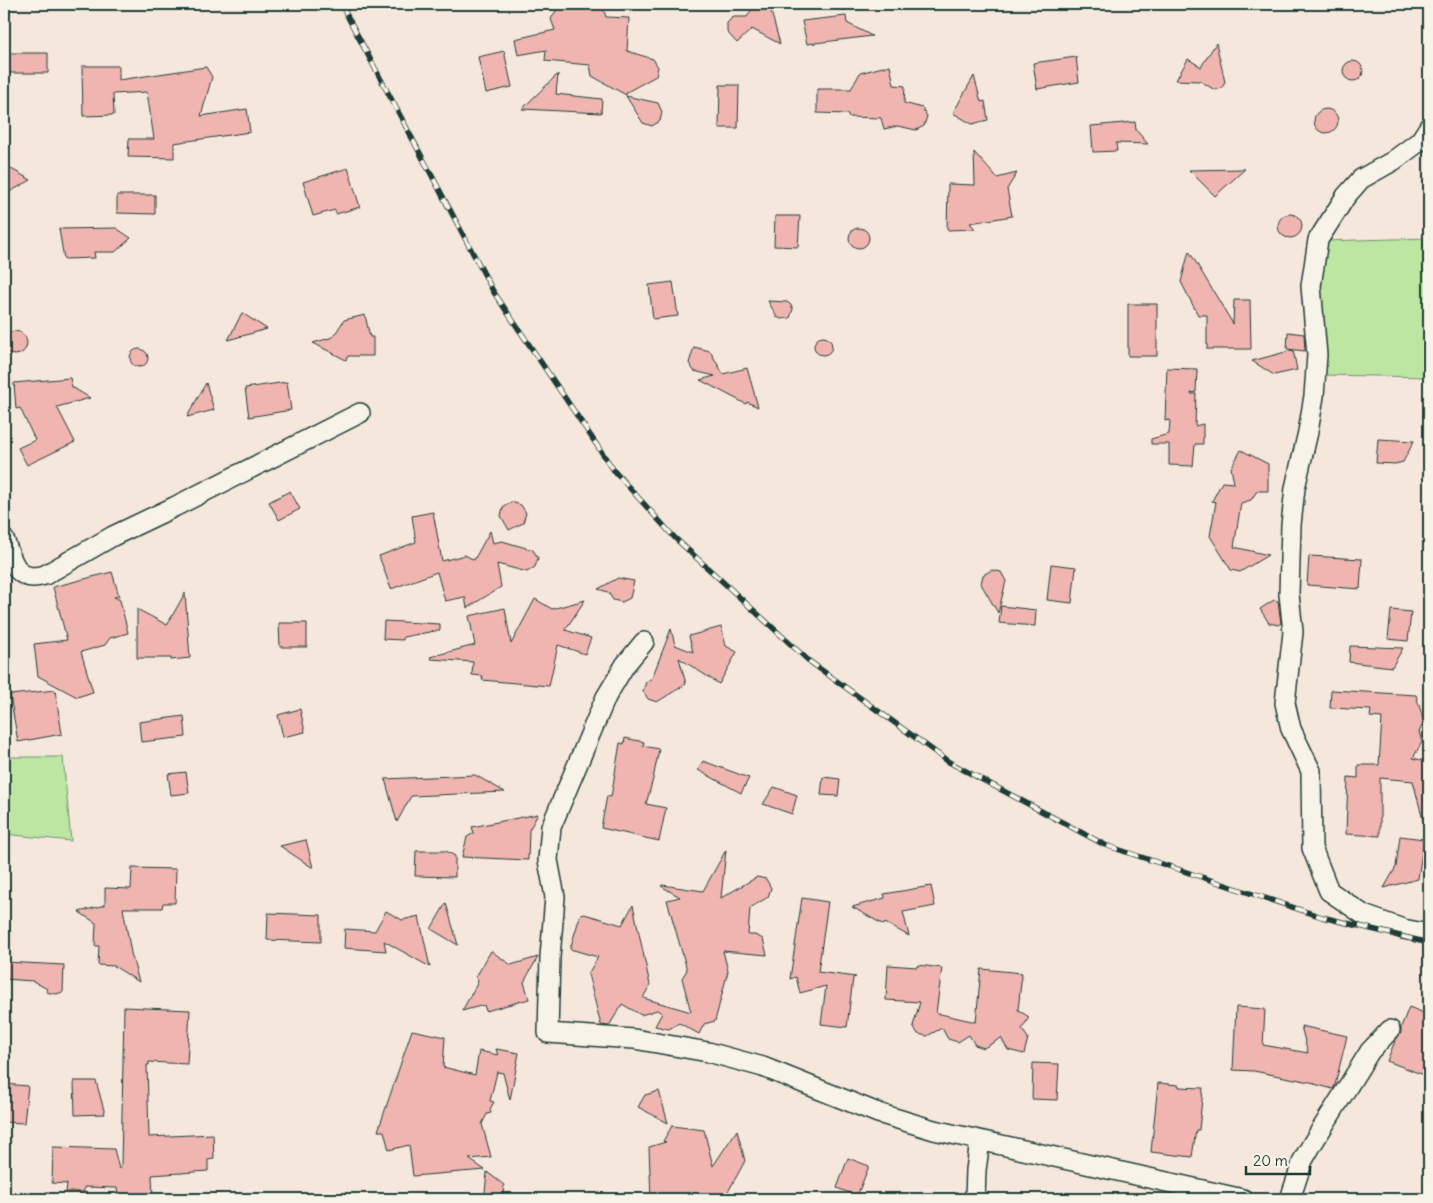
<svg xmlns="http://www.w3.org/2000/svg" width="1433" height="1203" font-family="Delius,sans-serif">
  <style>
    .green { fill: #bde6a3; stroke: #6e926c }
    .building { fill: #f1b5b1; stroke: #1f3d34 }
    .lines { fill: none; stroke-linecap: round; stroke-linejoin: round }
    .street-casing { stroke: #1f3d34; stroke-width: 22 }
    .street { stroke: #f7f3e8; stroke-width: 19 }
    .rail-casing { stroke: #1f3d34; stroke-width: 5.5 }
    .rail { stroke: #f7f3e8; stroke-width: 4; stroke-dasharray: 11; stroke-linecap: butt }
  </style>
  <rect width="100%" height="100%" fill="#f6e7dd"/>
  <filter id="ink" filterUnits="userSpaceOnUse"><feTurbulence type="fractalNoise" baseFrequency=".02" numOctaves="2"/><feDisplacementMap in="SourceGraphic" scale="10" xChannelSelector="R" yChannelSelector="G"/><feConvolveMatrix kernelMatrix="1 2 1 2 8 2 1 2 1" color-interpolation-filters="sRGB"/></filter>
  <g filter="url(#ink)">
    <path class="green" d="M1429,238V377L1321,375L1322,241Z
      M4,757H63L71,841L4,834Z"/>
    <path class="building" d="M560,4H602L606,17L629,18L627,51L653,59L658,67L656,76L627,92L626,95L592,76L590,65L545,61L546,50L518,55L515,39L555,30L551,19Z
      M755,4H769L780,44L752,29L737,43L727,32V23L733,17H747Z
      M846,16L847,23L872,36L807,44L802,21Z
      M1216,43L1225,82L1222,88L1215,90L1200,81L1176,80L1188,59L1201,67Z
      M504,51L512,87L486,93L478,57Z
      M5,53H48V73H5Z
      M1076,57L1079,82L1037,89L1033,63Z
      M1343 71a10 10 0 1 1 20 0a10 10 0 1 1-20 0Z
      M890,65L894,85L905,86L904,103L922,108L927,116L924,126L916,130L898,126L884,129L881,118L848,117V114L817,113V89H851L860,73Z
      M82,66H119V80L206,67L212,77L201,116L247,109L250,132L174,143V158L128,157L129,139H154L147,92L113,94L114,115L83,116Z
      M558,74L556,94L602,99L601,113L522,109Z
      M974,76L981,102L985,101L988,120L972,124L953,113Z
      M720,85H739L738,128H719Z
      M626,96L658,103L662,112L660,121L652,126L643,123Z
      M1314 121a12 12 0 1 1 24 0a12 12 0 1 1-24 0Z
      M1135,122L1136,130L1148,144L1116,143L1117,151L1093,152L1091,126Z
      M974,152L997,178L1017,173L1007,189L1012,216L970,223L975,229L947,230L948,184L975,185Z
      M4,165L31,180L4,195Z
      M348,168L360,207L336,214L335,210L313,216L303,182Z
      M1245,169L1215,196L1189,170Z
      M117,195H155V214L117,213Z
      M1278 226a12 12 0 1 1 24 0a12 12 0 1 1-24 0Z
      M775,216H800L798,247L774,246Z
      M116,228L131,238L115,252H94L95,258L64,259L59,229Z
      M849 238a10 10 0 1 1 20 0a10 10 0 1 1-20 0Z
      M1189,251L1233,324L1234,300H1250L1251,349H1207V315H1198L1181,282Z
      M673,282L678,316L653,319L649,285Z
      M768,301L787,302L791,305L793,309L790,318L781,319L777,317Z
      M1128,304H1157V356H1128Z
      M242,313L267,329L228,340Z
      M365,315L370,337H373V356H348L346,360L313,343L333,337L344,320Z
      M3 343a12 12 0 1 1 24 0a12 12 0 1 1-24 0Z
      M1288,332L1304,334L1305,351L1287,349Z
      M814 346a9 9 0 1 1 18 0a9 9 0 1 1-18 0Z
      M694,347L710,351L723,374L747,368L758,407L747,402L746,404L700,380L715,376L694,371L689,363Z
      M130 358a9 9 0 1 1 18 0a9 9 0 1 1-18 0Z
      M1293,350L1297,370L1274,375L1252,361Z
      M1167,368L1197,369L1196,392L1191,393V394H1196L1195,426L1203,424V444H1195L1193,466L1169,465V444H1151V439L1169,434L1170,420L1165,421Z
      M70,378L72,387L90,398L57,407L75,442L27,465L18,448L35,440L20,408L16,409L14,383Z
      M287,382L291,410L249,417L245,388Z
      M206,383L214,410L187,417Z
      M1378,439L1414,441L1403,462L1395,464L1376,463Z
      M1241,450L1268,464V491H1257L1251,500L1241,503L1234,547L1268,555L1240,572L1231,570L1210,536L1216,502L1212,501L1222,482L1234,483L1231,468Z
      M290,491L300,509L279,520L269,502Z
      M511,502L521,505L526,513L523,523L509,530L501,516L503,507Z
      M433,512L442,561L465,555L474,560L490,531L493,543L502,541L533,550L538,558L535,567L527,572L497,564L501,587L467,608L465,597L445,601L437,572L391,589L379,556L416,542L412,516Z
      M1309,556L1362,559L1360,589L1307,585Z
      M1051,564L1076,567L1072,603L1047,600Z
      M992,570L1001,572L1006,581L998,613L981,584L983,575Z
      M112,572L119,596L114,597L120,600L128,633L110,638L105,645L81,652L93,692L77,697L38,676L34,644L67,640L53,587Z
      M618,578L634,581L630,598L622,602L613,600L608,592L598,589Z
      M185,593L190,658L171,660V658H137V609L167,625Z
      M535,599L552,609L585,600L565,630L591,638L585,654L558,645L549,686L482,680L483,676L472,675L473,662L431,659L430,657L475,645L469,616L505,608L511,644Z
      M1274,600L1278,601L1281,623L1278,625L1269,623L1260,609Z
      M1001,606L1036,610L1035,626L999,623Z
      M1391,610L1411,612L1408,641L1388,639Z
      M384,621L440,624V630L403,637V640L383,639Z
      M279,623H307V647H280Z
      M721,627L726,646L737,652L719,684L679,658L686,684L657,702L648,699L643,691L646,682L652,678L671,629L675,645L693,652L689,636Z
      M1350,646L1403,648L1392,667L1349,662Z
      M55,690L62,734L18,742L10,695Z
      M1331,690L1416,695L1424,722L1419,732L1422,742L1413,758L1429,762V819L1423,820L1413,781L1380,778V836L1346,834L1348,777L1358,778V765H1379L1382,718L1370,717L1371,710L1330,708Z
      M300,709L305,732L283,737L278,715Z
      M184,716L186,737L141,742L139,722Z
      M625,738L644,742L643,746L659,749L653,779L646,804L666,808L659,841L601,828L607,796L611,797L620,743L624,744Z
      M703,761L749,778L741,793L698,770Z
      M186,772L189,793L171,795L168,774Z
      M475,775L505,792L411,796L397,822L385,779Z
      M823,777L840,779L838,796L821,795Z
      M774,787L797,795L792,814L763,804Z
      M538,814L529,830L528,860L462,857L467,837L474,833L472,827Z
      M1400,836L1424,839L1418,879L1384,888L1396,867Z
      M306,840L313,868L280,846Z
      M726,850L721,898L757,877L766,879L771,888L768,897L750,908L748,935H755L763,939L767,955L723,951L728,971L715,1021L704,1024L699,1034L679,1023L669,1029L655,1026L662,1013L657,1010L641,1015L622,1004L609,1026L601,1025L588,974L598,957L570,949L581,913L622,925L633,905L650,985L643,998L691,1012L682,978L687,970L667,900L680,897L661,886L662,885L703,891Z
      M416,851H446L455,856V877L415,876Z
      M132,868L176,869L175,903H163L162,908H123L131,953L139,982L114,966L98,965L99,946H95L96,923L79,912L105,905V888L131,889Z
      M931,886L935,906L903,912L909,936L885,923L884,925L852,907L885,898L884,894Z
      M802,898L828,902L818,972L856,977L853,978L847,1027L821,1024L826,986L800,993L796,977L790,979Z
      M446,903L458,945L431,929Z
      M386,911L402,920L419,916L430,967L384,941L386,951L344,948L345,929L375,931Z
      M268,913L321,915V942L267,940Z
      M491,951L511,965L538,957L524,982L529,999L486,1011L484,1005L462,1011L478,982L476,977Z
      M4,962L64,965L63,992L56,994L46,992L47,989L33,981L4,979Z
      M888,965L917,967L918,965L942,968L936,1013L976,1022L981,969L1022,973L1018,1010L1029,1017L1022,1029L1028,1038L1024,1054L1008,1050L1001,1038L984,1048L975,1045L969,1035L958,1042L948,1039L942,1028L927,1036L918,1034L913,1026L920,1002L886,1000Z
      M124,1007L190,1010L187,1064L149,1062V1065H147L149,1137L213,1134L214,1159L208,1160V1171L152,1175L153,1199H118L117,1188L84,1187V1192H66L67,1184L52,1183L53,1147L114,1149L119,1169L121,1168Z
      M1236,1007L1265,1009L1263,1045L1308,1053L1301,1026L1347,1036L1335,1085L1333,1089L1314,1084L1315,1083L1254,1071L1233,1070Z
      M1409,1007L1429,1015V1035L1424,1049L1429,1051V1077L1387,1061L1395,1041L1401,1033V1027Z
      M412,1030L445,1037L443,1067L475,1075L479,1051L498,1055L496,1049L519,1053L510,1100L503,1073L497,1072L490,1101L494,1102L490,1109L491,1113L487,1114L482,1124L491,1157L469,1159L485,1170L413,1176L409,1145L389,1150L384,1131H378Z
      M1033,1063L1059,1064L1057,1100L1032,1099Z
      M74,1081H96L105,1114L75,1115Z
      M1158,1083L1179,1085V1087L1203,1088L1199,1130H1196L1192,1157L1151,1152Z
      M4,1084L28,1086L24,1123L4,1122Z
      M659,1091L668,1123L638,1107L645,1095Z
      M672,1126L704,1130L713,1166L737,1130L745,1161L724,1199H651L649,1147L666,1142L663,1141Z
      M848,1158L869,1166L857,1196L837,1188Z
      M487,1172L504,1185L503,1194L499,1198H489L485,1193Z"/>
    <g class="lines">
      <defs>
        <path id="street" d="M1429,127L1420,141L1393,161L1361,179L1346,196L1318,240L1311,286L1317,355L1314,396L1308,432L1295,488L1291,525L1289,594L1293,632L1285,703L1291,729L1311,771L1312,848L1329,891L1364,915L1403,929L1429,934
          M4,539C12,560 16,584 45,575L113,536L174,507L360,413
          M644,642L625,665L606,697L551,827L548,860L555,897L550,957L548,1033L634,1039L708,1052L763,1067L878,1113L934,1130L1243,1199
          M975,1199L976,1170L980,1141
          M1290,1199L1303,1160L1314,1141L1370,1051L1390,1030"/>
      </defs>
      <use href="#street" class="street-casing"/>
      <use href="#street" class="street"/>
      <defs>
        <path id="rail" d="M341,4L493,291L615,472L675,538L809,661L949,762L1105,845L1322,917L1429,943"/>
      </defs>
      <use href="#rail" class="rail-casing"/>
      <use href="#rail" class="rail"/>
    </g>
  </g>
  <rect width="1433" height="1203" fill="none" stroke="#f7f3e8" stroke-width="20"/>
  <rect x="10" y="10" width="1413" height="1183" fill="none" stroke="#1f3d34" stroke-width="2" filter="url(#ink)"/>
  <path d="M1246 1166v8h64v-8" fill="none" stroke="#1f3d34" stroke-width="2.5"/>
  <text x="1253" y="1166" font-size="15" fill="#1f3d34" stroke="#f7f3e8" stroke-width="4" paint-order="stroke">20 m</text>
</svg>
